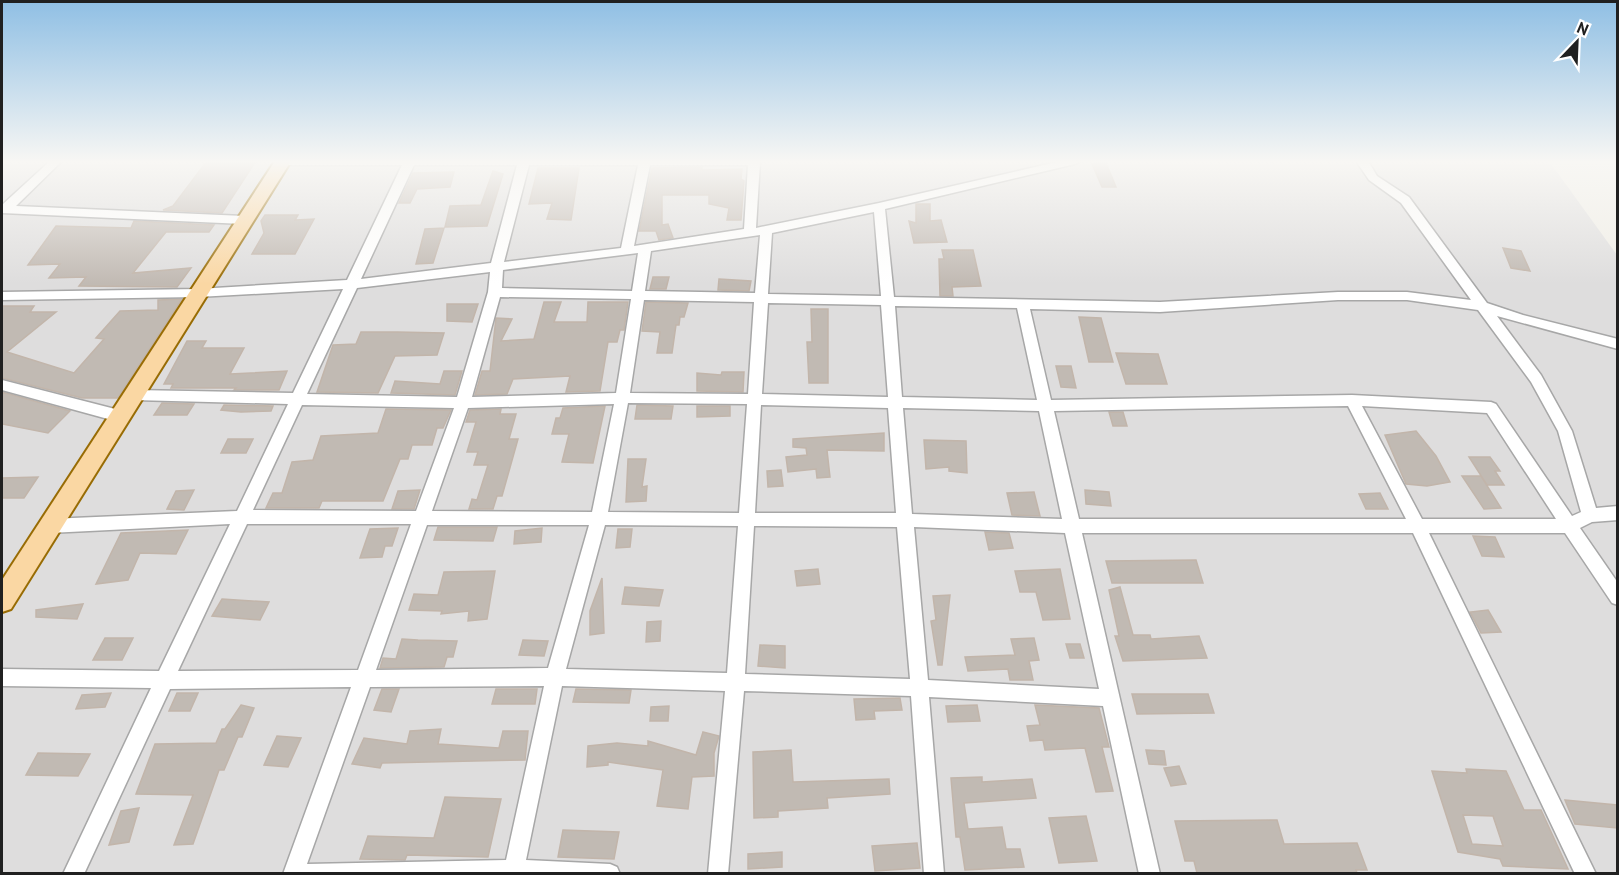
<svg xmlns="http://www.w3.org/2000/svg" width="1619" height="875" font-family="'PT Sans',sans-serif">
  <style>
    .residential { fill: #dedddd }
    .building { fill: #c1bab3; stroke: #c2b5aa; stroke-width: 1.5; fill-rule: evenodd }
    .lines { fill: none; stroke-linecap: round; stroke-linejoin: round }
    .street-casing { stroke: #a7a7a7; stroke-width: 3 }
    .primary-casing { stroke: #986c04; stroke-width: 4 }
    .street { fill: #fff; fill-rule: evenodd }
    .primary { fill: #fad7a3; fill-rule: evenodd }
  </style>
  <rect width="100%" height="100%" fill="#f0eee7"/>
  <path class="residential" d="M2,161H1549L1617,255V873L2,874Z"/>
  <path class="building" d="M207,161H256L222,213L163,210L173,206Z
    M1106,163L1116,187H1102L1092,164Z
    M702,167V170L742,169L741,179L744,181L741,220H727L729,208L709,204V195H662V225L668,224L673,238L659,240L656,231H639L652,168Z
    M538,168H579L571,220L547,219L552,203L529,204Z
    M493,171L503,174L487,226L445,227L450,206L481,205Z
    M454,172L450,187L417,189L410,203H399L413,173Z
    M916,204H930V221L941,220L947,242L914,243L909,221L916,223Z
    M265,215H298L295,220L314,219L295,254H252L264,233L261,221Z
    M134,221L214,225L209,232H166L133,273L191,268L177,287L79,286L86,277L49,278L60,264L28,265L56,226L131,228Z
    M444,228L433,263L416,264L425,229Z
    M1503,248L1521,251L1530,271L1511,268Z
    M942,250H973L981,286L952,287L953,296H940L939,259H944Z
    M653,277H669L666,289H650Z
    M719,279L751,281L749,291L718,290Z
    M182,299L118,398H82L2,378V306H34L30,312H56L7,352L74,373L104,339L96,338L120,311L158,310V300Z
    M544,302H561L554,322H587L588,302H628L624,330H620L617,342H608L600,391L566,392L570,376L513,379L507,394L475,395L482,371H490L496,318L512,319L501,341L534,339Z
    M646,302L688,303L684,317H680L679,325H676L672,353H657L660,332L642,331Z
    M447,304H478L472,322L447,321Z
    M811,309H828V383H809L807,342H812Z
    M1079,317L1101,318L1113,362H1089Z
    M361,332H397L444,333L437,355L395,356L378,393L317,392L333,345L356,344Z
    M187,341H206L202,348H244L230,374L287,371L279,390H234L236,388H171L173,384H164Z
    M1116,353L1158,354L1167,384H1126Z
    M1056,366H1071L1076,388L1061,387Z
    M444,371H462L455,395L391,393L395,381L440,384Z
    M722,372H744L743,392L697,391V373L721,375Z
    M2,392L70,411L48,433L2,424Z
    M162,403L194,404L187,415H154Z
    M224,405L273,406L271,411L241,412L221,410Z
    M637,405L673,406L671,419H635Z
    M605,406L593,463L562,462L569,434H552L556,418H560L563,408Z
    M697,406H730V416L697,417Z
    M386,409L451,410L443,428H437L432,445H412L408,459H400L383,501H322L319,508H266L273,493H282L292,462L313,460L321,436L378,433Z
    M501,409L500,414H516L509,439H518L502,496H497L493,509H469L472,499L477,500L488,465H474L478,452H467L476,422H466L470,410Z
    M1109,412H1123L1127,426H1113Z
    M1416,431L1436,456L1450,482L1427,486L1406,484L1385,435Z
    M884,433V451L827,450L830,477L817,478L816,469L788,472L786,457L807,455L806,448L793,447V439Z
    M228,439H253L246,453H221Z
    M924,440L966,441L967,473L949,471V467L926,469Z
    M1469,457H1490L1500,471H1495L1504,485H1487Z
    M628,459H646L642,487L647,486L646,501L626,502Z
    M781,470L783,486L768,487L767,471Z
    M1462,476H1481L1501,508L1484,509Z
    M38,477L24,498H2V478Z
    M194,490L184,510L167,509L176,491Z
    M420,490L414,509H392L398,491Z
    M1085,490L1109,492L1111,506L1086,504Z
    M1034,492L1040,516L1012,515L1007,493Z
    M1380,493L1388,509H1366L1359,494Z
    M438,527H497L493,541L434,540Z
    M398,528L392,546H385L382,557L360,558L370,529Z
    M542,528L541,542L514,544L515,531Z
    M618,529H632L630,547L616,548Z
    M188,530L176,554L140,553L128,580L96,584L121,533Z
    M985,532L1009,533L1013,548L989,550Z
    M1473,536L1495,537L1504,557L1482,556Z
    M1196,560L1203,583H1112L1106,561Z
    M818,569L820,584L797,586L795,571Z
    M1060,569L1070,619L1043,620L1036,592H1020L1015,571Z
    M495,571L487,619L468,621L469,611L441,614L442,611L409,610L414,594L438,595L444,572Z
    M602,578L604,633L590,635V611Z
    M625,587L663,590L659,606L622,604Z
    M1120,587L1133,635H1150L1151,639L1199,636L1207,658L1123,661L1115,636H1119L1109,590Z
    M950,595L942,665H938L931,621L936,620L933,596Z
    M222,599L269,602L260,620L212,616Z
    M83,604L77,619L36,617V610Z
    M1488,610L1501,632L1481,633L1470,612Z
    M661,621L660,641L646,642L647,622Z
    M105,638H133L122,660H93Z
    M1034,638L1039,660L1029,661L1033,680H1010L1008,669L968,671L965,657L1015,655L1011,639Z
    M402,639L418,640L457,641L453,657H447L444,667L380,668L383,658L396,659Z
    M523,640L548,641L544,656L519,655Z
    M1066,644H1080L1084,658H1070Z
    M760,645L785,646V668L758,666Z
    M382,689H399L391,712L374,710Z
    M496,689H537L535,704H492Z
    M576,689L631,690L629,703L573,702Z
    M111,693L105,707L76,709L82,695Z
    M177,693H198L190,711H169Z
    M1132,694H1208L1214,713L1137,714Z
    M900,698L902,710L874,711L875,719L856,720L854,699Z
    M241,705L254,708L242,737H238L224,770H219L193,844L174,845L193,795L136,794L155,744L216,743L222,729H225Z
    M977,705L980,721L948,722L946,706Z
    M1035,705L1099,708L1109,747H1102L1113,791L1096,792L1085,748L1045,750L1043,740L1030,741L1027,726L1040,725Z
    M669,706L668,721H650L651,707Z
    M441,729L438,744L499,748L503,731H528L525,760L382,763L380,768L352,764L364,738L407,744L410,731Z
    M703,732L719,736L714,753V776L692,777L688,809L657,806L663,770L608,762V765L587,767L588,746L617,743L648,746V741L696,755Z
    M277,736L301,738L288,767L264,765Z
    M791,750L793,782L889,779L890,794L827,798L828,808L778,811V817L754,818L753,752Z
    M1146,750L1164,751L1166,765L1149,764Z
    M38,753L90,754L78,776L26,775Z
    M1179,766L1186,784L1171,786L1164,768Z
    M1466,769L1506,771L1524,810H1541L1568,869L1503,866L1500,859L1458,852L1432,771L1467,773ZM1463,815L1493,816L1503,846L1472,844Z
    M982,777V782L1032,779L1036,798L964,803L968,829L1002,827L1006,849H1020L1024,867L965,870L960,837H956L951,778Z
    M445,797L501,799L488,857L407,855L405,860L360,859L368,836L434,838Z
    M1565,800L1617,805V828L1575,824Z
    M139,808L129,842L109,845L121,811Z
    M1086,816L1097,861L1059,863L1049,818Z
    M1277,820L1284,844L1357,843L1367,870H1356L1357,873H1197L1194,861H1185L1175,821Z
    M563,830L619,832L614,859L558,857Z
    M917,843L920,868L875,871L872,846Z
    M782,852V867L748,869V854Z"/>
  <g class="lines">
    <defs>
      <path id="street" d="M50,161H62L16,206L244,216L250,220L244,224L2,213V205Z
        M277,161H760L756,228L879,203L1061,161H1081L1075,164L885,209L894,297L1160,302L1338,292H1407L1471,300L1401,203L1369,180L1356,161H1368L1377,176L1409,197L1487,303L1523,315L1618,339V349L1497,316L1541,375L1572,431L1596,508L1618,506V520L1592,522L1580,528L1618,583V605L1612,603L1565,533H1429L1596,874H1575L1413,533H1082L1160,874H1139L1103,706L929,697L944,874H924L911,696L744,691L728,874H708L725,691L562,686L526,860L610,864L617,867L620,874H283L351,687L170,689L84,874H63L151,688L2,686V669L159,671L230,524L49,533L43,531L41,526L43,521L49,519L237,511L288,404L134,400L127,395L134,390L293,393L343,289L198,297L2,300V292L198,289L347,280L402,165H282L278,164ZM414,165H517L491,263L361,279ZM529,165H638L621,248L504,262ZM650,165H748L744,229L634,246ZM874,212L881,296L768,294L772,233ZM760,235L755,293L645,291L651,251ZM638,253L632,291L502,288L503,270ZM490,272L488,292L457,397L307,394L357,288ZM500,297L631,299L616,393L472,397ZM644,300L754,302L748,394L630,393ZM1338,300H1407L1478,310L1531,382L1558,431L1581,512L1572,516L1496,404L1491,402L1352,395L1051,400L1030,309L1160,312ZM768,303L881,305L888,397L762,394ZM895,306L1017,308L1037,400L902,397ZM628,403L747,404L739,513L608,512ZM614,404L592,512L432,511L468,408ZM302,405L454,408L416,511L253,510ZM761,405L888,408L896,513H755ZM1348,406L1406,519H1079L1054,411ZM1362,406L1487,413L1556,519H1422ZM903,408L1039,411L1062,519L912,514ZM247,524H411L358,670L178,671ZM427,525H589L548,668L376,670ZM605,525L738,526L727,673L566,669ZM754,526L897,527L910,679L745,674ZM914,527L1065,533L1099,689L928,680ZM544,686L506,860L307,864L370,687Z
        M2,380L119,410L126,416L119,422L2,390Z"/>
      <path id="primary" d="M275,161H291L11,609L2,612V580Z"/>
    </defs>
    <use href="#street" class="street-casing"/>
    <use href="#primary" class="primary-casing"/>
    <use href="#street" class="street"/>
    <use href="#primary" class="primary"/>
  </g>
  <linearGradient id="sky" x2="0" y2="1"><stop stop-color="#8fbfe4"/><stop offset="0.57" stop-color="#f8f7f4"/><stop offset="1" stop-color="#f8f7f4" stop-opacity="0"/></linearGradient>
  <rect width="1619" height="284" fill="url(#sky)"/>
  <rect width="1619" height="875" fill="none" stroke="#202020" stroke-width="6"/>
  <g transform="translate(1577 42) rotate(23)" stroke="#ffffff" stroke-width="4.5" paint-order="stroke">
  <path d="M0-4.5L10 22L0 15L-10 22Z" fill="#202020"/>
  <text y="-9" font-size="16" font-weight="bold" text-anchor="middle" fill="#202020">N</text>
  </g>
</svg>
